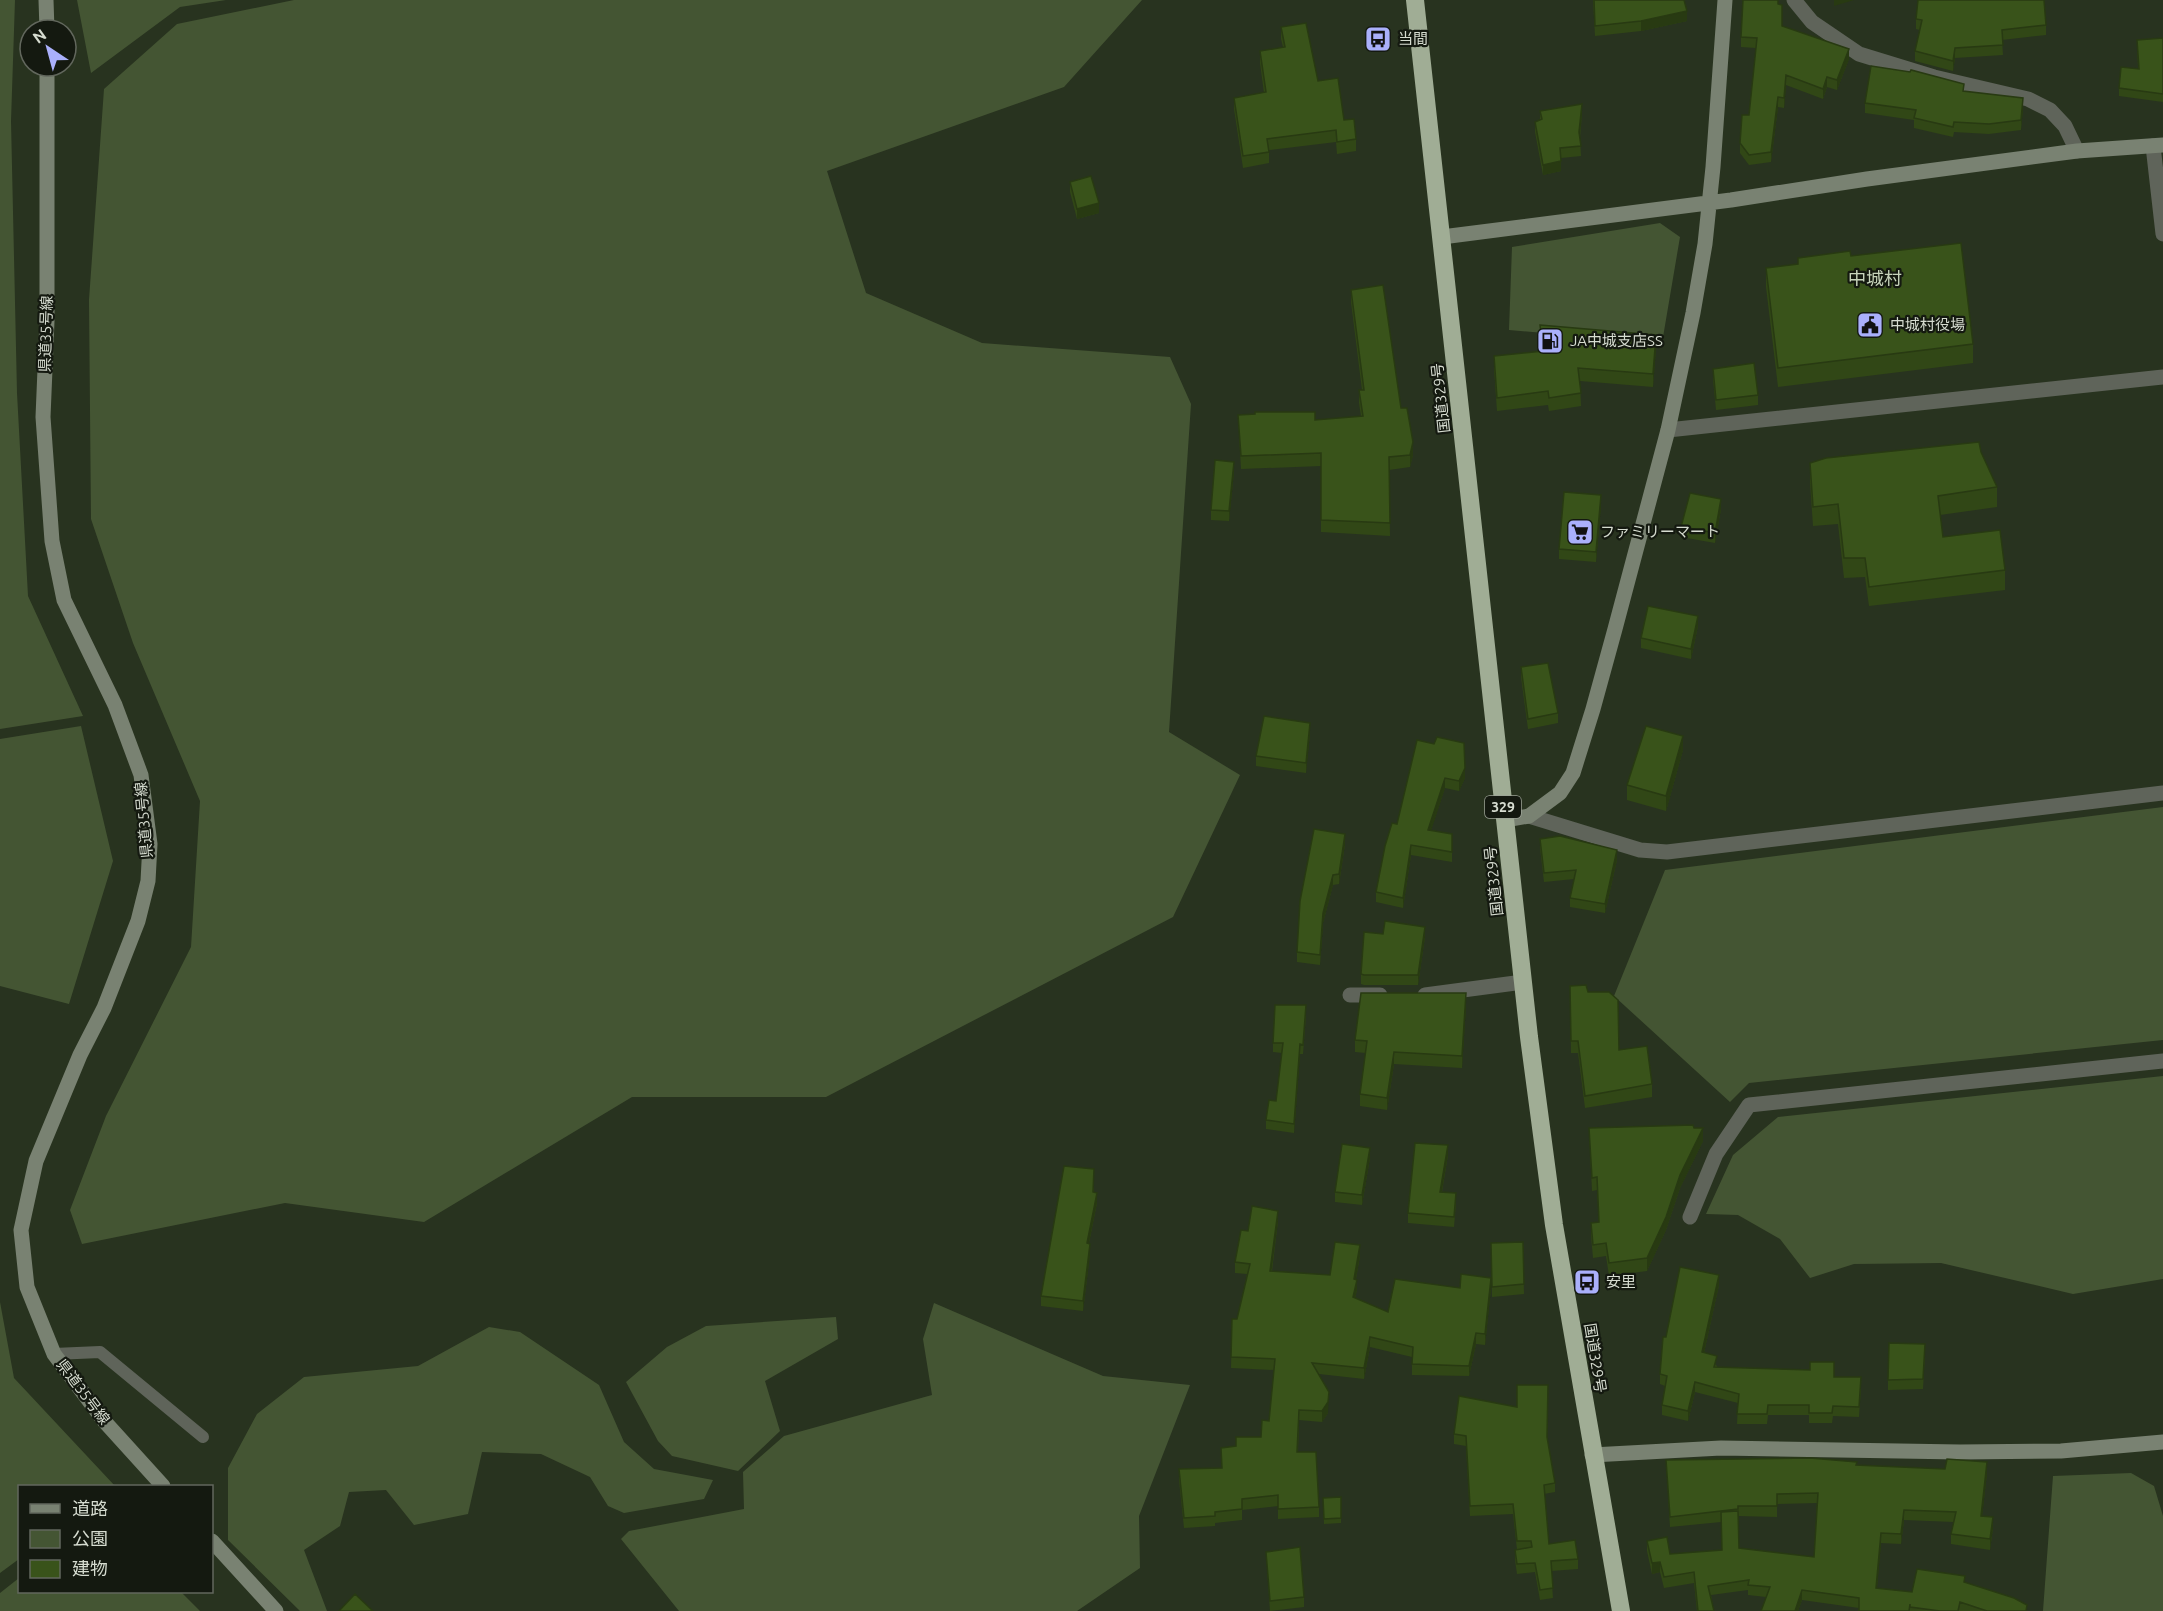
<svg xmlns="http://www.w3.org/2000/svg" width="2163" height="1611" font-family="Ubuntu,'Noto Sans JP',sans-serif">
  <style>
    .green { fill: #453 }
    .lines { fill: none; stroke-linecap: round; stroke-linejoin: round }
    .lane { stroke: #5f645a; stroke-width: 12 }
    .street { stroke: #5f645a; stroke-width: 15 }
    .secondary { stroke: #798272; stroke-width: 15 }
    .highway { stroke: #a0ad95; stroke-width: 18 }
    .wall { fill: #314716; fill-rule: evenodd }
    .shaded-wall { fill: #283a12 }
    .building { fill: #39531a; stroke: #283a12; stroke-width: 1.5 }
    .labels { text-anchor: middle; stroke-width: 4.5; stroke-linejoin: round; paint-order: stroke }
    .shield { fill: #141910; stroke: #9ca296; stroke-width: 1.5 }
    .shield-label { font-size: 14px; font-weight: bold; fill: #d6dcd0 }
    .poi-label { font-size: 15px; fill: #d6dcd0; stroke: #141910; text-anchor: start }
    .street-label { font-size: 15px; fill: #d6dcd0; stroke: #141910 }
    .quarter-label { font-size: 18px; fill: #c7d4bb; stroke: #141910 }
  </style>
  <rect width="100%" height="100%" fill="#28331f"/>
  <path class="green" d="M0,0H15L11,121L17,393L28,596L83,716L0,729Z
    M77,0H226L180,7L91,73Z
    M294,0H1142L1064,87L827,171L866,293L982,343L1170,357L1191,404L1169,732L1240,775L1173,917L826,1097H632L424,1222L285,1203L82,1244L70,1210L106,1116L191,947L200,801L133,643L91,519L89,300L104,89L177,24Z
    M1660,223L1680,237L1662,343L1509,330L1512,247Z
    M81,726L113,861L69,1004L0,986V739Z
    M2163,807V1040L1749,1083L1730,1102L1614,996L1665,870Z
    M2163,1076V1279L2073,1294L1941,1263L1854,1264L1810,1278L1780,1239L1738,1215L1706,1214L1733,1155L1778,1117Z
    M0,1302L14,1378L115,1486H20L19,1559L0,1573Z
    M934,1303L1103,1376L1190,1385L1139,1516L1140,1568L1077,1611H679L621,1539L629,1531L744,1509L743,1472L784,1436L932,1395L923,1339Z
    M836,1317L838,1339L765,1381L780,1431L738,1471L672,1456L658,1441L626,1382L667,1347L706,1326Z
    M489,1327L520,1332L599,1385L624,1442L654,1469L713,1480L704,1499L624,1513L608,1506L590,1477L541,1454L482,1452L468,1514L414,1525L386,1490L349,1492L340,1526L304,1550L327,1611H300L228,1540V1468L257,1414L304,1377L418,1366Z
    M2131,1473L2154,1486L2163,1516V1611H2043L2053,1476Z
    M19,1578L20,1592H181L200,1611H0V1593Z"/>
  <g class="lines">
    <path class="lane" d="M54,1354L100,1352L203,1437"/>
    <path class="street" d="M1794,0L1812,22L1859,54L1934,77L2028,99L2050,110L2065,126L2077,151
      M2153,146L2163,234
      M1668,430L2163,377
      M1529,816L1640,850L1667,852L2163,793
      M1350,995H1380
      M1425,995L1523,982
      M1690,1217L1716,1154L1749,1105L2163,1061"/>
    <path class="secondary" d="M46,0L47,30
      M47,66V321L43,417L52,541L64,600L115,705L141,775L150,844L148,881L138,921L104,1008L80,1055L36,1161L21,1230L27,1287L54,1354L105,1422L163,1486
      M1442,237L1731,200L1867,179L2077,151L2163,145
      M1505,820L1529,816L1560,793L1573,773L1593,709L1615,629L1668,430L1693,313L1705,244L1713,167L1725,0
      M1592,1455L1721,1448L1960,1452L2061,1451L2163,1442
      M212,1541L276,1611"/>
    <path class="highway" d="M1415,0L1529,1037L1554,1225L1621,1611"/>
  </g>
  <path class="wall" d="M1593,0H1684L1687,21L1641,31L1595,36Z
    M1778,4L1782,26L1849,59L1837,90L1827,87L1823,99L1786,85L1784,108L1778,107L1771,162L1749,165L1740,153V143L1749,115L1756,48L1741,47V37Z
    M1916,19L2046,25V35L2002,40L2003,55L1955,58L1953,71L1915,61V51L1920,30L1916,29Z
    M1281,27L1356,139V151L1337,154L1336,142L1269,150V163L1243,168L1234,109V98L1264,93L1260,63V51L1283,47L1281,39Z
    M2163,38V102L2119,96V88L2138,69L2137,40Z
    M1964,91L2023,108L2021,130L1989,134L1954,132L1953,137L1914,128V120L1865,113V103Z
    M1540,111L1582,114L1580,138L1581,156L1561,158V171L1543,175L1535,132V122L1540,120Z
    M1070,182L1099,213L1077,219L1070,192Z
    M1851,256L1973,344V363L1778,387L1766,287V268L1798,264V258Z
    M1351,290L1401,408L1413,455L1410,467L1389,470L1390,536L1321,532V466L1241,469L1238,415L1315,420L1361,416L1359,403V390H1362L1351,302Z
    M1540,325L1656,348L1653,387L1580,381L1581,406L1549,411L1548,405L1497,411L1494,369V356L1542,351L1540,338Z
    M1713,369L1758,395V405L1716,410L1713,379Z
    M1981,452L1997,487V507L1940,515L1943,537L2005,570V590L1869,606L1865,577L1844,578L1838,524L1813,526L1810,482V463Z
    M1234,472L1229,521L1211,520V510Z
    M1601,505L1596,562L1559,559V549Z
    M1721,509L1715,543L1681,537V527Z
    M1698,626L1691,659L1641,648V638Z
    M1521,667L1558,713V723L1528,729L1521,677Z
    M1310,733L1306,773L1256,766V756Z
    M1417,740L1465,778L1459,791L1445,788L1431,830L1452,834V862L1411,855L1403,908L1376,902V892L1397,824Z
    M1683,750L1666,811L1627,800V785Z
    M1540,839L1617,860L1605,913L1570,907V898L1574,879L1544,882L1540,848Z
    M1345,844L1339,884L1333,885L1323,923L1320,965L1297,962V952Z
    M1425,937L1418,985H1364L1361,984V974Z
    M1570,986L1588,992L1619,1050L1652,1084V1097L1585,1108L1578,1053H1571Z
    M1466,1005L1462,1068L1394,1064L1387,1110L1360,1106V1094L1366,1053L1355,1052V1040Z
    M1306,1015L1303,1054H1300L1294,1133L1266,1129V1120L1276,1101L1282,1053L1273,1052V1043Z
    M1589,1128H1694L1703,1141L1680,1188L1666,1230L1647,1271L1609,1276L1606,1256L1593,1258L1591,1236V1223L1599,1222L1597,1190L1592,1191Z
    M1448,1155L1442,1192L1456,1203L1454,1227L1408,1223V1213Z
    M1370,1158L1362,1205L1335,1202V1192Z
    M1094,1179V1192L1097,1203L1089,1243L1090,1254L1083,1311L1041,1306V1296Z
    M1278,1221L1272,1271L1330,1275L1360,1256L1356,1279L1357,1290L1355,1298L1388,1312L1460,1288H1491L1485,1345L1476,1344L1469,1376L1412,1375V1357L1370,1347L1364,1379L1319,1374L1328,1413L1322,1422L1299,1420L1298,1452L1319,1507V1517L1278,1519V1506L1242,1510V1520L1215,1523V1526L1184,1528L1179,1480V1469L1222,1468L1221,1448L1236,1446L1261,1437L1269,1421L1274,1370L1231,1368L1232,1319H1237L1247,1274L1235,1273V1262L1248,1231Z
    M1523,1242L1524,1294L1492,1297L1491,1243Z
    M1719,1285L1704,1353L1717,1366V1367L1834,1377L1861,1387L1859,1417L1833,1416L1832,1423H1809V1415H1768L1767,1424H1737L1738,1403L1695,1392L1688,1421L1662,1415V1405L1665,1386L1660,1384V1374L1666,1337Z
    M1925,1354L1923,1389L1888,1390V1380Z
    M1454,1434L1547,1439L1555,1483V1492L1544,1494L1549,1544L1578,1559V1569L1551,1571L1553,1598L1540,1600L1535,1572L1517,1574L1515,1560V1550H1517L1513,1514L1470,1516L1466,1446L1454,1444Z
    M1666,1460L1857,1465L1987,1473L1982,1516L1993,1528L1990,1550L1951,1544V1534L1954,1522L1904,1520L1901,1544L1881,1543L1877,1588L1912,1592L1965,1582L2027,1611H1858L1859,1608L1802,1600L1798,1611H1761L1766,1597L1748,1595V1590L1711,1595L1714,1611H1697L1694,1583L1664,1588L1660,1572L1652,1574L1647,1551V1541L1670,1554L1722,1550L1721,1522L1670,1527ZM1817,1503L1814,1557L1739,1548L1738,1516L1777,1517V1504Z
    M1341,1497V1523L1324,1524L1323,1498Z
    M1266,1552L1304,1597V1607L1270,1611Z"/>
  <path class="shaded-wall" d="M1834,0H1854L1834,6Z
    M1687,11V21L1641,31V21Z
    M1955,48V58L1953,71V61Z
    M1849,49V59L1837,90V80Z
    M1786,75V85L1784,108V98Z
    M1827,77V87L1823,99V89Z
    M1778,97V107L1771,162V152Z
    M2023,98V108L2021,130V120Z
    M1582,104V114L1579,142V132Z
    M1561,161V171L1543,175V165Z
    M1099,203V213L1077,219V209Z
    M1656,335V348L1653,387V374Z
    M1413,442V455L1410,467V455Z
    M1234,462V472L1229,521V511Z
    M1601,495V505L1596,562V552Z
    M1721,499V509L1715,543V533Z
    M1698,616V626L1691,659V649Z
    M1310,723V733L1306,773V763Z
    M1683,736V750L1666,811V796Z
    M1465,768V778L1459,791V781Z
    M1445,778V788L1428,840V830Z
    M1345,834V844L1339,884V874Z
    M1411,845V855L1403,908V898Z
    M1617,850V860L1605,913V904Z
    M1333,875V885L1323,923L1320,965L1323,913Z
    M1425,927V937L1418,985V975Z
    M1466,993V1005L1462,1068V1056Z
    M1300,1044V1054L1294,1133V1124Z
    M1394,1052V1064L1387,1110V1098Z
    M1703,1128V1141L1680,1188L1666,1230L1647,1271V1258L1680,1175Z
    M1448,1145V1155L1440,1202V1192Z
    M1370,1148V1158L1362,1205V1195Z
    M1097,1193V1203L1087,1253V1243Z
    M1278,1211V1221L1270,1282V1271Z
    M1090,1244V1254L1083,1311V1301Z
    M1360,1245V1256L1354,1290V1279Z
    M1719,1275V1285L1702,1362V1352Z
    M1491,1278V1288L1485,1345V1334Z
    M1357,1280V1290L1353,1308V1297Z
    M1476,1333V1344L1469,1376V1366Z
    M1370,1337V1347L1364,1379V1368Z
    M1695,1382V1392L1688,1421V1411Z
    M1329,1392L1328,1413L1322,1422V1411Z
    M1987,1462V1473L1981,1526V1516Z
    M1904,1510V1520L1901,1544V1534Z
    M1993,1517V1528L1990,1550V1539Z
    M1881,1533V1543L1876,1598V1588Z
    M1660,1562V1572L1652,1574V1563Z
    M1802,1590V1600L1798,1611H1795Z"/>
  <path class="building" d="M1594,0H1684L1687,11L1641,21L1595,26Z
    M1743,0H1778V4L1782,5V26L1849,49L1837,80L1827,77L1823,89L1786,75L1784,98L1778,97L1771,152L1749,155L1740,143L1742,115H1749L1757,38L1741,37Z
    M1918,0H2044L2046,25L2002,30L2003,45L1955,48L1953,61L1915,51L1922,20L1916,19Z
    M1306,23L1318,81L1338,78L1344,120L1354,119L1356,139L1337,142L1336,130L1267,139L1269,152L1243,156L1234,98L1266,92L1260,51L1285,47L1281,27Z
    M2163,38V94L2119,88L2121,67L2139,69L2137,40Z
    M1871,66L1910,72L1911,70L1964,84L1963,91L2023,98L2021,120L1989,124L1954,122L1953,127L1914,118L1916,110L1865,103Z
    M1582,104L1579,132L1581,146L1560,148L1561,161L1543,165L1535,122L1542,119L1540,111Z
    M1091,176L1099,203L1077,209L1070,182Z
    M1961,243L1973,344L1778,368L1766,268L1798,264V258L1850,251L1851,256Z
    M1383,285L1401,408H1407L1413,442L1410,455L1389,457L1390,523L1321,520V453L1241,456L1238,415L1255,414V412H1315V420L1363,416L1359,390H1364L1351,290Z
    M1540,325L1656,335L1653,374L1578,368L1581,393L1549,398L1548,391L1497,398L1494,356L1543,351Z
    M1754,363L1758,395L1716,400L1713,369Z
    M1979,442L1981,452L1997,487L1938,496L1943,537L2000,530L2005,570L1869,587L1865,558H1844L1838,504L1813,507L1810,463L1826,458Z
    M1215,460L1234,462L1229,511L1211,510Z
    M1564,492L1601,495L1596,552L1559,549Z
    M1690,493L1721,499L1715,533L1681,527Z
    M1648,606L1698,616L1691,649L1641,638Z
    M1548,663L1558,713L1528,719L1521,667Z
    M1264,716L1310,723L1306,763L1256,756Z
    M1646,726L1683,736L1666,796L1627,785Z
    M1437,737L1464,743L1465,768L1459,781L1445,778L1428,830L1452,834V852L1411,845L1403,898L1376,892L1385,846L1392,823L1397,824L1417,740L1434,744Z
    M1314,829L1345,834L1339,874L1333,875L1323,913L1320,955L1297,952L1300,901Z
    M1560,836L1617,850L1605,904L1570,898L1576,870L1544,873L1540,839Z
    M1385,921L1425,927L1418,975H1364L1361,974L1364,932L1383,934Z
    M1586,985L1588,992H1609L1618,1000L1619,1050L1647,1046L1652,1084L1585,1096L1578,1041H1571L1570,986Z
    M1361,993H1466L1462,1056L1394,1052L1387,1098L1360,1094L1367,1041L1355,1040Z
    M1275,1005H1306L1303,1045L1300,1044L1294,1124L1266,1120L1269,1100L1276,1101L1283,1043H1273Z
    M1693,1125L1694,1128H1703L1680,1175L1666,1217L1647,1258L1609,1263L1606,1243L1593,1245L1591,1223L1599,1222L1597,1177L1592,1178L1589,1128Z
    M1415,1143L1448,1145L1440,1192L1456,1193L1454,1217L1408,1213Z
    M1342,1144L1370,1148L1362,1195L1335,1192Z
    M1064,1166L1094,1169L1093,1192L1097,1193L1087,1243L1090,1244L1083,1301L1041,1296Z
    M1252,1206L1278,1211L1270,1271L1330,1275L1335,1242L1360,1245L1354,1279L1357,1280L1353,1297L1388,1312L1395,1279L1460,1288L1461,1274L1491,1278L1485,1334L1476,1333L1469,1366L1412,1364L1413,1347L1370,1337L1364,1368L1312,1363L1329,1392L1328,1402L1322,1411L1299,1410L1297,1452H1316L1319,1507L1278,1509V1495L1242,1499V1509L1215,1512V1516L1184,1518L1179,1469L1222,1468L1221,1448L1236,1446V1437H1261L1262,1420L1269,1421L1275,1359L1231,1357L1232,1319H1237L1250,1264L1235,1262L1241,1230L1248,1231Z
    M1523,1242L1524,1284L1492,1287L1491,1243Z
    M1680,1267L1719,1275L1702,1352L1717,1356L1714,1367L1810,1370V1362H1834V1377H1861L1859,1407L1833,1406L1832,1413H1809V1405H1768L1767,1414H1737L1739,1394L1695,1382L1688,1411L1662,1405L1667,1376L1660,1374L1663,1337H1666Z
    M1889,1343L1925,1344L1923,1379L1888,1380Z
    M1517,1385H1548L1547,1437L1555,1483L1544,1485L1549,1544L1575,1540L1578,1559L1551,1561L1553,1588L1540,1590L1535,1563L1517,1564L1515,1550L1532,1547L1531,1541H1517L1513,1504L1470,1506L1466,1436L1454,1434L1459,1396L1517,1407Z
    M1810,1458L1857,1462L1856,1465L1945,1469L1947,1459L1987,1462L1981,1516L1993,1517L1990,1539L1951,1534L1956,1512L1904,1510L1901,1534L1881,1533L1876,1588L1912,1592L1917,1569L1965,1576L1964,1582L2014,1598L2027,1605L2026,1611H2027H1987L1960,1602L1958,1611H1940L1910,1607V1604L1909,1611H1859V1598L1802,1590L1795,1611H1761L1770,1587L1748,1585L1749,1580L1708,1586L1714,1611H1698L1694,1572L1664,1577L1660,1562L1652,1563L1647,1541L1667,1537L1670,1554L1722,1550L1721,1512L1738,1511L1739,1548L1814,1557L1818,1493L1777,1494V1506H1738V1509L1670,1517L1666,1460Z
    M1341,1497V1518L1324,1519L1323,1498Z
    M1300,1547L1304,1597L1270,1601L1266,1552Z
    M355,1594L373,1611H339Z"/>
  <defs>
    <symbol id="bus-square" viewBox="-11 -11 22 22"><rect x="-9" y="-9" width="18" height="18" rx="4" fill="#aab0fb" stroke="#141910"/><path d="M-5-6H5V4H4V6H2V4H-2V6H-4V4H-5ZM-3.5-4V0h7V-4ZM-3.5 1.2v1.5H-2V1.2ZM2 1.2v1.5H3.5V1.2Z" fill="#111"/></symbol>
    <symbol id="civic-square" viewBox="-11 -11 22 22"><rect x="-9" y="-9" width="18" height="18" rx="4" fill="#aab0fb" stroke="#141910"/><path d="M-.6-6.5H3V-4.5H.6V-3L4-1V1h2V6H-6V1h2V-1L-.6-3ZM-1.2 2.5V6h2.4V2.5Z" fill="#111"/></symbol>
    <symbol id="fuel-square" viewBox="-11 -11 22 22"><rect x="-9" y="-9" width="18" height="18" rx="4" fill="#aab0fb" stroke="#141910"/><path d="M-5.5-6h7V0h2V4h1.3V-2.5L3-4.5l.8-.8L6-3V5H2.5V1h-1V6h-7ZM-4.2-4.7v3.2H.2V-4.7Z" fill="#111"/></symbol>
    <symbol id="supermarket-square" viewBox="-11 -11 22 22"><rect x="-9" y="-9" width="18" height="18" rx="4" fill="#aab0fb" stroke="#141910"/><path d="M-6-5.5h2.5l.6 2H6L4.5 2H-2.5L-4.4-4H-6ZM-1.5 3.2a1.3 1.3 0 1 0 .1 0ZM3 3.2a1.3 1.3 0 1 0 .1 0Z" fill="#111"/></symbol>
  </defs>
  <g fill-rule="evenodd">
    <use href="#bus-square" x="1363" y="24" width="30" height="30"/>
    <use href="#civic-square" x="1855" y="310" width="30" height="30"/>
    <use href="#fuel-square" x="1535" y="326" width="30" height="30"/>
    <use href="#supermarket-square" x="1565" y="517" width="30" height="30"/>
    <use href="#bus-square" x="1572" y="1267" width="30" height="30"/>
  </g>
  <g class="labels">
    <rect class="shield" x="1485" y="796" width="36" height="22" rx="4.5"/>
    <g class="shield-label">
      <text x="1503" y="812">329</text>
    </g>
    <g class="poi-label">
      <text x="1398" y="44">当間</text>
      <text x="1890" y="330">中城村役場</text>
      <text x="1570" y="346">JA中城支店SS</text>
      <text x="1600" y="537">ファミリーマート</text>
      <text x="1606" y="1287">安里</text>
    </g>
    <g class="street-label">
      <text transform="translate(46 334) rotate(-88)" y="5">県道35号線</text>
      <text transform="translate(1441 398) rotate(-96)" y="5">国道329号</text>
      <text transform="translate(144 820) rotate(-95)" y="5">県道35号線</text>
      <text transform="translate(1494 881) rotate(-96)" y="5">国道329号</text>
      <text transform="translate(1595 1358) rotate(81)" y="5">国道329号</text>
      <text transform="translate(83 1392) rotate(53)" y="5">県道35号線</text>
    </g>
    <g class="quarter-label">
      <text x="1875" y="285">中城村</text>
    </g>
  </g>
  <rect x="18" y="1485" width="195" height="108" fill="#141910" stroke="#62675d" stroke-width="1.5"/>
  <rect x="30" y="1504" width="30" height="9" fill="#798272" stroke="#62675d" stroke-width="1.5"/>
  <text x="72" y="1515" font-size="18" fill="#d6dcd0">道路</text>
  <rect x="30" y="1530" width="30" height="18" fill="#445533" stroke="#62675d" stroke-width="1.5"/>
  <text x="72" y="1545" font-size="18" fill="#d6dcd0">公園</text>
  <rect x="30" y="1560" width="30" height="18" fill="#39531a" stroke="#62675d" stroke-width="1.5"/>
  <text x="72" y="1575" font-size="18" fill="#d6dcd0">建物</text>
  <g transform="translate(48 48) rotate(324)"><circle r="28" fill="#141910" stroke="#62675d" stroke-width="1.5"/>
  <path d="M0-4.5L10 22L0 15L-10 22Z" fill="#aab0fb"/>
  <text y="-9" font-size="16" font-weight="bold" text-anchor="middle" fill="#d6dcd0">N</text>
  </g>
</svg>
